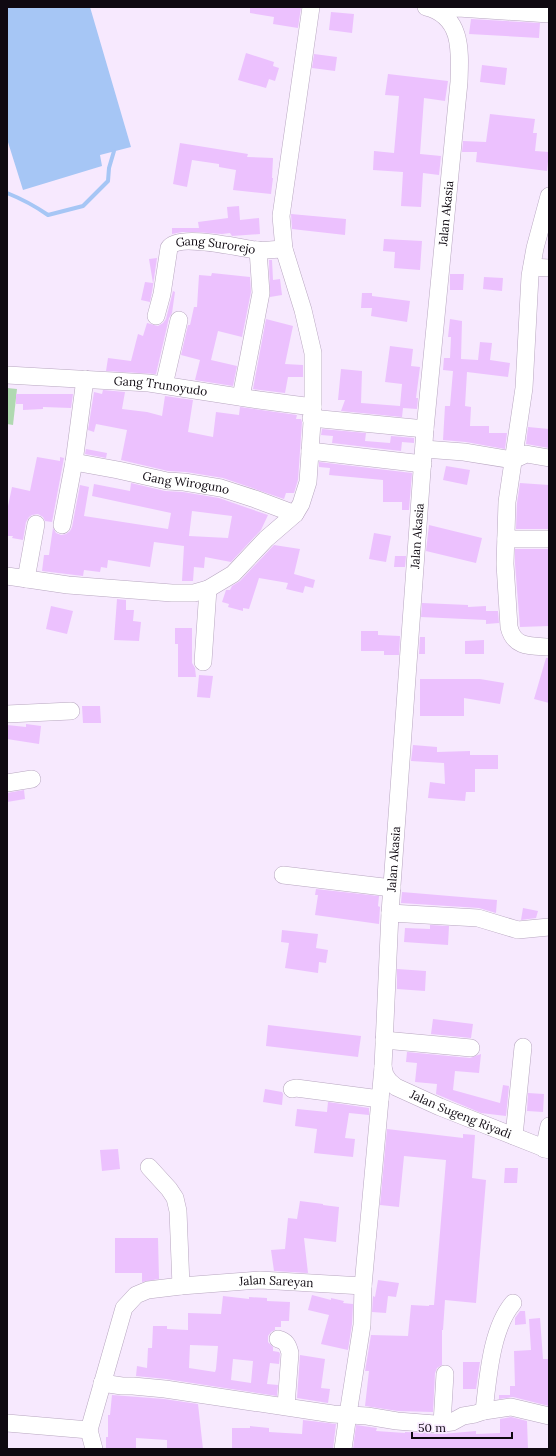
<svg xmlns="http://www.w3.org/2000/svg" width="556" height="1456" font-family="Lora,serif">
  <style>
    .green { fill: #b0d9b1 }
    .water { fill: #a6c6f5 }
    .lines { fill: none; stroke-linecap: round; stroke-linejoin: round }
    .stream { stroke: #a6c6f5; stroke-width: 4 }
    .building { fill: #ecc1fe; fill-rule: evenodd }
    .minor-casing { stroke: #b8a7c0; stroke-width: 18 }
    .minor { stroke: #fff; stroke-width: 17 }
    .labels { text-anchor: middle; stroke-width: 4; stroke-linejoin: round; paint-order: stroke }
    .street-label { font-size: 12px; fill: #0f0911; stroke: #f7e9fe }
  </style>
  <rect width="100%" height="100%" fill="#f7e9fe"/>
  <path class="green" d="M7,388L17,389L13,425L7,424Z"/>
  <path class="water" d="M7,7H90L131,147L100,155L102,166L23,190L7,139Z"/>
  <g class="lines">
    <path class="stream" d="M7,193C22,199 35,206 48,215L83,206L108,181L109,168L114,151"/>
  </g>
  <path class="building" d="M250,7H301L298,28L273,24L274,17L250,13Z
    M331,12L354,14L352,33L329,30Z
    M471,19L540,23L539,38L469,34Z
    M246,53L274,62L273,66L279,68L275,81L269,79L266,88L238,80Z
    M314,54L337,57L335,71L312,68Z
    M482,65L507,68L505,85L480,82Z
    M388,74L448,81L445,101L424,98L420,154L441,156L439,175L423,173L421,207L401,206L403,172L373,170L374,151L394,153L399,96L385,95Z
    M490,114L535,119L533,133H537L535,151L549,152L547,171L476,162L477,152H462L463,141L486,142Z
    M180,143L248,154L247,157L273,158L272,178H273L271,194L233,190L236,170L219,167V164L192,160L187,187L173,184Z
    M239,206L240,220L259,218L260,234L232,236L230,233L222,234L196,232H182L172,234V228H199L198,222L228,218L227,207Z
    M291,214L346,219L345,235L292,229Z
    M384,239L422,241L420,270L394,268L395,252L383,251Z
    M157,258L152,292L150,302L141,300L145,282L153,283L149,259Z
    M269,260H272L273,280L280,279L282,295L270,297Z
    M212,273L250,277L251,292L242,337L218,331L211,360L237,366L233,386L195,380L200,360L181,355L188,325H190L194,307H197L199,275L211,276Z
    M450,274H464L463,290H450Z
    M484,277L503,278L502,291L483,289Z
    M173,291L175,292L172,313L169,318L156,374L106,371L108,358L131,361L138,334L143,336L147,323L158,326L163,323L166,319Z
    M362,293H372V296L410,301L407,322L371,316L372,308H361Z
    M266,319L293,326L285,364L303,365V377H288L285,393L253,389Z
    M450,319L462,321L461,359L478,360L480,342L492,343L490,360L510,363L508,377L467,372L465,406L471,407L470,426H489V433H507L505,449L466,442L443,440L445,406H450L453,371L443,370L444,358H450L451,337H448Z
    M390,346L413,349L411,366L420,367L416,398H418L417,409L403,408L402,417L341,411L345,400H338L341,369L362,371L361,403L400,406L402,384L385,382Z
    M103,390L125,392L122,409L147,412L162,416L165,396L193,400L188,432L213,437L216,412L239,415L240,407L297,415L296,419H301L302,422L298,480L294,493H286L284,499L223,478L186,472L168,471L121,460L127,430L96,424L94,432L88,430L94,392L102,394Z
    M16,394H73L71,408L43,407V409L23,410V404H16Z
    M528,427L549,429V448L526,444Z
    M322,429L366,433L365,441L390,443L391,436L414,438V443L402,442L401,451L332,443L333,436L321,435Z
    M86,449L107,453L106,458L85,454Z
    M37,457L60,461V457L64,458L52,522L45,521L43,517L38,514L32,515L29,517L26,522L23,540L12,538L13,536H7V511L12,487L30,491Z
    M319,462L412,473L409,510H402V502H383V480L329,475L330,468L319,467Z
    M446,466L470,470L467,485L443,480Z
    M131,483L165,491L183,492L219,498L268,515L261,530L231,562L205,557L204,568L194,567L193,581H182L184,546L154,542L150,567L108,560L107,568L101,567L100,572L84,570L83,576L42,571L44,555H49L53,528L56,533L61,535L66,534L70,531L72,527L80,485L89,487L84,516L168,529L171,513L92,496L94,484L130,491ZM192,511L232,516L228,538L189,536Z
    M520,483L549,485V529H516L517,503Z
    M429,525L482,538L476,563L426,551Z
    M374,533L391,536L386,562L369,559Z
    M274,545L300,549L294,574L315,580L313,588L305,586L303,593L286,589L288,583L259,578L249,609L243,608V611L228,607L229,604L222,602L226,590H230L232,586L240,581Z
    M515,549H549V626L520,627L515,564Z
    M395,556H406L405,567H394Z
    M117,599L126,600V610H134L133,621L141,622L139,641L114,640Z
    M422,603L468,605V607L486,606V620L421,617Z
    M51,606L73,611L67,634L46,629Z
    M486,611H498L499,623L486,624Z
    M175,628H192V663L195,668L196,677H178V644H175Z
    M361,631H378V635L400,636L399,655H384V651H361Z
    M420,637H425V654H419Z
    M484,640V654H465V641Z
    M546,658H549V703L534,699Z
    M199,675L213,676L210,698L197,697Z
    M420,679H480L504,683L500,704L464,698V716H420Z
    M82,706H100L101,723H83Z
    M26,724L41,726L39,744L7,739V725L26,727Z
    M413,745L437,747V752L470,751V755H498V769H475V792H466L465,801L428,798L430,782L445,784L444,763L411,761Z
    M24,790L25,799L7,802V793Z
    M316,889L379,896L378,906L380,907L379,924L315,915L318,895H315Z
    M402,892L497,900L496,913L479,908L401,903Z
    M523,908L538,911L536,918L521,920Z
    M430,925L449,926L448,945L404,942L405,928L430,929Z
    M282,930L318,934L316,948L328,950L326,963L319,962L318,973L285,968L289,943L281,942Z
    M397,969L426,971L425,991L397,989Z
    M433,1019L473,1024L471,1038L431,1034Z
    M268,1025L361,1036L358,1057L266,1046Z
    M407,1052L470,1058L481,1054L479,1073L455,1071L453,1090L500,1103L503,1085L509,1086L506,1116L481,1113L436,1094L437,1084L415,1082L417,1063L406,1062Z
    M265,1089L282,1092L283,1094L282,1105L263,1102Z
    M528,1093L544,1094L543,1112L527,1111Z
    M328,1102L369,1108V1115L349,1113L345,1138L355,1139L353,1157L314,1153L317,1129L295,1126L297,1109L327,1112Z
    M387,1129L463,1138V1134L475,1135L472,1178L486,1180L476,1303L445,1300L443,1330H442V1365L437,1368L435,1373L433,1412L398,1411L365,1406L369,1371H365L371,1335L408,1336L411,1305L429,1306V1305H434L446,1160L404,1156L399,1207L380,1205Z
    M118,1149L120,1169L102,1171L100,1150Z
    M505,1168H518L517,1183H504Z
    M300,1201L323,1204V1205L339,1207L336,1242L304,1238L308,1273L274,1271L271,1250L285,1249L288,1218L297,1219Z
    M115,1238H158L159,1279L142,1282V1273H115Z
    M378,1280L399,1283L396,1297L388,1296L386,1313L372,1312L373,1296L375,1297Z
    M312,1295L331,1300V1298L344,1301L343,1303L353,1304L352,1324L348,1350L321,1344L329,1315L308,1310Z
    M223,1296L249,1299V1297L267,1298V1301L290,1302L289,1321H281V1327H275V1330L271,1332L268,1336V1342L273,1347V1351L279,1352L280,1354L279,1364L270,1363L267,1384L278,1385L277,1396L166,1379L136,1376L137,1366L147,1368L148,1348H152L153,1326H167V1329L188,1330V1313L221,1314ZM190,1345L218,1346L216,1369L215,1372L189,1368ZM233,1359L253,1361L251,1383L231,1380Z
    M520,1311H525L526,1324L515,1325V1318Z
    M540,1318L543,1359H549V1406L513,1397L499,1399V1395H510V1386H515L514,1351L531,1350L529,1319Z
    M300,1355L325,1359L321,1388L330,1389L328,1403L297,1398Z
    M463,1362H480L476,1389H463Z
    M112,1395L164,1399L198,1404L203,1449H167V1440L136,1438V1449H106V1437H108V1415H110Z
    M511,1417L527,1421L528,1449H353L356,1425L377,1428L376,1431L405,1433V1432L442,1434L476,1431V1434L500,1433V1419Z
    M303,1420L336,1424L333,1449H232V1428H250V1426L269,1428V1432L302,1434Z"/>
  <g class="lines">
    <defs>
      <g id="minor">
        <path d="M440,12L449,9L458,8L549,14"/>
        <path d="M549,196L535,248L530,276L524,388L507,502L505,564L509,627C514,648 531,646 549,647"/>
        <path d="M532,267L549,268"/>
        <path id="s1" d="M156,316L162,294L169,248C178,233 240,248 256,250C265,251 275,249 284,249"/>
        <path id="s2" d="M7,375L149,383L259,400L313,407"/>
        <path d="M164,385L179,320"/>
        <path d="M241,397L261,293L258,250"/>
        <path d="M311,418L425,429"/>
        <path d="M424,449L464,452L513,460L526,454L549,458"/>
        <path d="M310,451L423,464"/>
        <path id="s3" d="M74,462L118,470L167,481L184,482L221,488L255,499L295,514"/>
        <path d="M62,525L74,462L85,379"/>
        <path d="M506,539H549"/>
        <path d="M7,576L68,585L172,593H194L208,589L233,574L266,539L295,514L301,504L308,482L313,407V353L303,310L284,249L281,216L311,7"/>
        <path d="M26,579L36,524"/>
        <path d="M203,662L208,589"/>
        <path d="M7,714L71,711"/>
        <path d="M7,783L32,779"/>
        <path d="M283,875L392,888"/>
        <path d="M390,913L478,918L518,930L549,927"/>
        <path d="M384,1040L471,1048"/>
        <path id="s4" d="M383,1067L385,1075L389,1081L396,1087L440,1107L549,1150"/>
        <path d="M292,1089L296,1088L380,1099"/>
        <path d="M514,1136L523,1047"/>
        <path d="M544,1149L549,1126"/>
        <path d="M149,1167L169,1189L175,1198L178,1211L181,1286"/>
        <path d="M278,1339C286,1341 288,1345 290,1353L286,1406"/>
        <path d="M102,1383L122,1386H133L165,1389L333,1414L367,1416L397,1421L435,1424L452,1422L463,1416L475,1414L484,1411C488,1378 491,1329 513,1303"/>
        <path d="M484,1411L511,1407L549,1416"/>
        <path d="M7,1423L89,1430"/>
        <path d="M442,1424L445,1374"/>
        <path id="s5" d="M94,1449L89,1430L124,1308L136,1295L148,1290L181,1286L260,1280L363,1286L383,1067L390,913L425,429L459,82C460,52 463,16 426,7"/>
        <path d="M343,1449L348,1414L362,1325L363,1286"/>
      </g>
    </defs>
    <use href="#minor" class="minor-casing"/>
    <use href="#minor" class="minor"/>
  </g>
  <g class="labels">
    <g class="street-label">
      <text dy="4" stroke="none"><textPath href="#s5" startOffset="1469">Jalan Akasia</textPath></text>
      <text dy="4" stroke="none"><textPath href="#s1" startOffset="118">Gang Surorejo</textPath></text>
      <text dy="4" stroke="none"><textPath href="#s2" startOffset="154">Gang Trunoyudo</textPath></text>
      <text dy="4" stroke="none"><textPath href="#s3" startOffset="114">Gang Wiroguno</textPath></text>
      <text dy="4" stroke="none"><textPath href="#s5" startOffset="1145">Jalan Akasia</textPath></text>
      <text dy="4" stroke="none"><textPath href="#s5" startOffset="821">Jalan Akasia</textPath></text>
      <text dy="4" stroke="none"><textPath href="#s4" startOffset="95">Jalan Sugeng Riyadi</textPath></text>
      <text dy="4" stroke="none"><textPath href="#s5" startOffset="306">Jalan Sareyan</textPath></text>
    </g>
  </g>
  <rect width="556" height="1456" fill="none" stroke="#0f0911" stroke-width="16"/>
  <path d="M412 1432v6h100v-6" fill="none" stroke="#0f0911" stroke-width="2"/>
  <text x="418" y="1432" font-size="12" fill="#0f0911" stroke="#f7e9fe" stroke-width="3" paint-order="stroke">50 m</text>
</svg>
